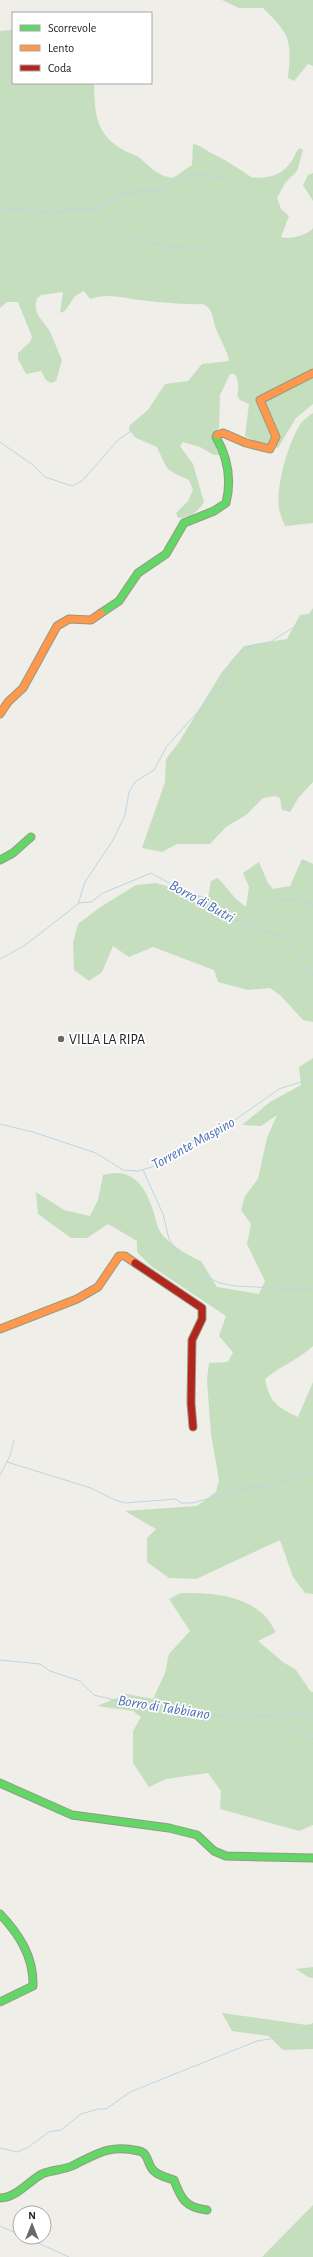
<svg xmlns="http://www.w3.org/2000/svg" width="313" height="2257" font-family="'Alegreya Sans',sans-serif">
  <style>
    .forest { fill: #c5debe }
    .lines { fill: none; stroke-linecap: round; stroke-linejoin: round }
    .stream { stroke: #bdd5e3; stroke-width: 1 }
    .fast-casing { stroke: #949a80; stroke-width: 9 }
    .slow-casing { stroke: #949a80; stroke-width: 9 }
    .jam-casing { stroke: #949a80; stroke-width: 9 }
    .fast { stroke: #63d668; stroke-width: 7 }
    .slow { stroke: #ff974d; stroke-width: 7 }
    .jam { stroke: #b3261e; stroke-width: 7 }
    .poi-dot { fill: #696967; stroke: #fff; stroke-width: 1.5 }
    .labels { text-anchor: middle; stroke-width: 3.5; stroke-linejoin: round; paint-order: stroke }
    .poi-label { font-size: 14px; fill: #212121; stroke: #fff; text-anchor: start }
    .water-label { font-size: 15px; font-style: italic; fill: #496eb4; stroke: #fff }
  </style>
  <rect width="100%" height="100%" fill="#efeee9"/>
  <path class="forest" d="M222,0H313V66L308,64L294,81L288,78C292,39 290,35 263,8H239Z
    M13,30V83H94C95,115 95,134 125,151C129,153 133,154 137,156C151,166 154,175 173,178L192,165L193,144C202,146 205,150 213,154C226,160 238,168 251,177C267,180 282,175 291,162C295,157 295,152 300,148L303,150L297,171L285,183L277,198L281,209L289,216L281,237C289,240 308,235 313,228V404L296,418L278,448C267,443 255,443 245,436L249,404L240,400L237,395C240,388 238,381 235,374H230L220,395L219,428L212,434L219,455H214L200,447L183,442L180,446L193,464L204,502C198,512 190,518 178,518L176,513L188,501L193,490L189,480C164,469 168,471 157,447L136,438L129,430L130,425L148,410L165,384L188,381L202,364L229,361C227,349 221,342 217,331C212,321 215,310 203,304C182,305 160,302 139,300C121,297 107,293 90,299L84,291L75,296L65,311L60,313L63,292L41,295L37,299C32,313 42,319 49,330C54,339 57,350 62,360L56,381L51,383L46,380L41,371L26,374L18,359V353L30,342L32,337L18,302H7L0,308V31Z
    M313,173V201L303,185L308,175Z
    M313,413V523L285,526C283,521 280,514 279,509C276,484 288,444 301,423C304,419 309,416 313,413Z
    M313,608V782L299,797L290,812L282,810L280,798L275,796L263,798L246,815L226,827L210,844H177L162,852L142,848L165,782L166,759L179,742L222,672L244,646L287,639L300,615L309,614Z
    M302,859L313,864V1022L303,1020L281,996L270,988L248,990L218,982L214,970L153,947L129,957L113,946L102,972L89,981L74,970L73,943L78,924L99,908L136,885L156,883L208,898L211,881L218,878L236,899L246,907L249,887L243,873L259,862L268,883L273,889L290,886Z
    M313,1058V1346C298,1360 280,1366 265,1379C270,1403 277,1407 298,1417L313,1382V1594L305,1593L293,1577L280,1540L196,1579L169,1578L147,1562V1538L156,1529L125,1511L197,1506L216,1492L219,1480L211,1434L207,1380L209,1363L228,1362L233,1352L219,1336L226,1316L151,1266L137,1252V1241L108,1224L87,1238H71L38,1214L36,1192L64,1210L90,1216L98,1200L103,1175C133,1166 146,1187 154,1213C156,1219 157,1228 161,1233C168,1243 190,1257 201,1261L217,1287L259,1294L265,1281L247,1244L251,1224L241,1210L245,1196L258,1179L267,1138L277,1115L261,1126L242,1125L270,1102L301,1085L299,1067Z
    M181,1593C210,1593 240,1594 263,1614C268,1618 272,1626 276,1632L258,1641L283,1662L296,1670L311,1692H313V1825L299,1831L220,1809L221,1791L208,1773L166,1779L149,1787L133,1763V1731L141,1717L133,1711L97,1706L127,1694L153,1699L165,1673L169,1654L190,1631L169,1599Z
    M313,1967V1978L308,1977L296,1969Z
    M222,2013L307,2025L313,2023V2049L283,2050L269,2036L232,2031Z
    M313,2205V2257H262Z"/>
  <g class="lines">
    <path class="stream" d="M94,209C131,247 167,249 216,248
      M0,211L16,209L54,213L71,209H94L124,193L158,190L176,180L191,175L228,177
      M0,442L33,465L45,477L72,486L82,481L119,439L136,428
      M79,903L91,902L103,893L151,873L253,929C264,931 282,934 290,943C299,953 302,968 313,976
      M251,926C277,902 277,892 313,905
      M0,959L24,946L78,904L85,882L113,840L125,815L129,792L135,782L154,770L167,746L222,685L233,659L243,650L253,645L270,642L313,615
      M0,1124L33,1132L96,1153L123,1170L138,1171L152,1167L171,1152L194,1140L219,1131L279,1089L313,1078
      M143,1170L163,1214L169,1239L179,1256L195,1272L220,1283L236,1286L313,1290
      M7,1462L91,1488L115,1500L125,1503L176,1499L181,1503H193L241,1489L271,1485L313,1472
      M0,1475L10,1456L14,1440
      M0,1660L40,1664L50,1671L80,1681L94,1695L142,1707L218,1716L313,1715
      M267,1715L313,1739
      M0,2148L17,2152L27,2148L49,2132L61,2130L81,2114L98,2109H106L130,2092L257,2041L282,2037H313
      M0,2226L20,2235
      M25,2237L69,2257"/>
    <defs>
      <path id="fast" d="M101,613L119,601L138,573L166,554L184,523L214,511L226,503C232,479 228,458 216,437L217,435
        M0,860L13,853L31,837
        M0,1783L72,1815L169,1828L197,1835L214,1851L226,1856L313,1858
        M0,1914C19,1934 34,1957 33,1986L0,2002
        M0,2198C16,2198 29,2181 42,2174C51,2170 63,2170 72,2166C97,2154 109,2144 139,2151C149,2153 147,2165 154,2171C159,2176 168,2178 174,2180C181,2199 186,2208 207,2210"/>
      <path id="slow" d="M217,435L223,433L246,443L270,449L276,437L260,400L313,373
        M0,714L8,702L23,688L57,626L69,619L91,620L101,613
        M0,1329L77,1299L98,1287L119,1256H125L135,1263"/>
      <path id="jam" d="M135,1263L202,1308V1319L192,1340L191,1403L193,1427"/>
    </defs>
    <use href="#fast" class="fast-casing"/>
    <use href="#slow" class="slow-casing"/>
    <use href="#jam" class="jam-casing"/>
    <use href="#fast" class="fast"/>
    <use href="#slow" class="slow"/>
    <use href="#jam" class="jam"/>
  </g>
  <circle class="poi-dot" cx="61" cy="1039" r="4"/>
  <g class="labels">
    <g class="poi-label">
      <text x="69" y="1044">VILLA LA RIPA</text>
    </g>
    <g class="water-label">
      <text transform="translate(202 901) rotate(29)" y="5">Borro di Butri</text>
      <text transform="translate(193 1143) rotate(-29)" y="5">Torrente Maspino</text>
      <text transform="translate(164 1707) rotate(9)" y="5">Borro di Tabbiano</text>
    </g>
  </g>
  <rect x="12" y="12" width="140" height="72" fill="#ffffff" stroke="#a6a6a6"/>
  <rect x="20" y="25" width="20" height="6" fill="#63d668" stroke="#a6a6a6"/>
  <text x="48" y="32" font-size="12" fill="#212121">Scorrevole</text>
  <rect x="20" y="45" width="20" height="6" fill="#ff974d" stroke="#a6a6a6"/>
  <text x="48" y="52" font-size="12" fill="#212121">Lento</text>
  <rect x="20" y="65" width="20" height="6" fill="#b3261e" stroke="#a6a6a6"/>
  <text x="48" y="72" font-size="12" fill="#212121">Coda</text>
  <g transform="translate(32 2225)"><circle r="19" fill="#ffffff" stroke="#a6a6a6"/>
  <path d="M0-3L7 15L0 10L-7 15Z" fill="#696967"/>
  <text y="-6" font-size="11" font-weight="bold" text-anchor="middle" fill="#212121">N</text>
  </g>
</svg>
